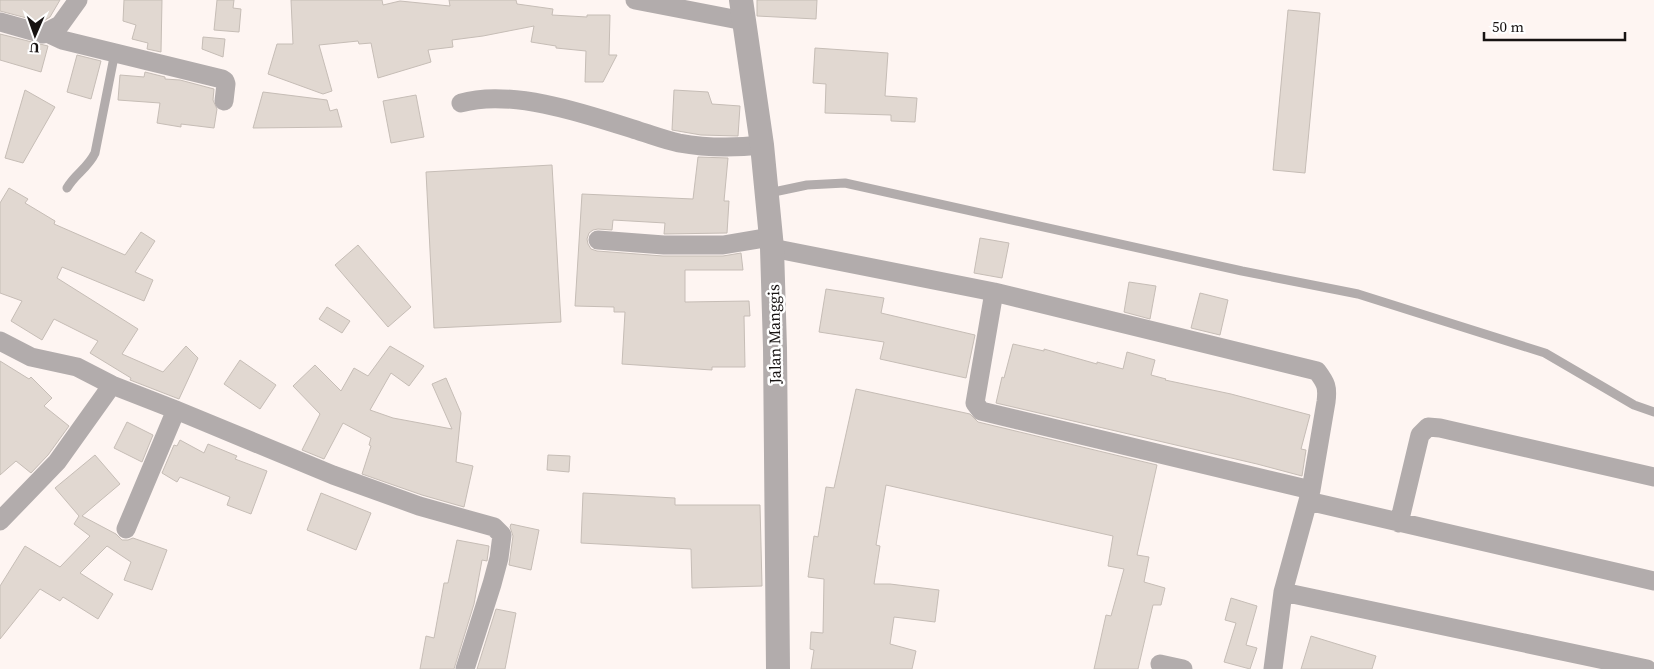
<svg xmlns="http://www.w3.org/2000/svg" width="1654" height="669" font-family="'Source Serif 4',serif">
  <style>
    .building { fill: #e1d8d1; stroke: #c6bdb6 }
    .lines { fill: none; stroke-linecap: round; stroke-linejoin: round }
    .service { stroke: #b2acac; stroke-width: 9 }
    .minor { stroke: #b2acac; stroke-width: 19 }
    .tertiary { stroke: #b2acac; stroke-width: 24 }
    .labels { text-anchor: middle; stroke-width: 5; stroke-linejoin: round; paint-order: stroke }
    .street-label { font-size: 16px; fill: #171312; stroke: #fff }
  </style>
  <rect width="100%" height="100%" fill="#fef5f2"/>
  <path class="building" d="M0,0H60L50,17L42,22L0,11Z
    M124,0H162L161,52L147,49L148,43L132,39L136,25L123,21Z
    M217,0H234L233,8L241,9L239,32L214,30Z
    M291,0H382L383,5L400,1L450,6L449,0H516L517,4L553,9L552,15L587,17V15H610L609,55H617L603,82H585L586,51L556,48V46L531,42L534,26L483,36L452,40L453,47L428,50L431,62L378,78L371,43L359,44L358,41L319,45L332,91L323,94L268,74L277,44H293Z
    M757,0H817L816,19L757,16Z
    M1288,10L1320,13L1305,173L1273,170Z
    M0,34L48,46L41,72L0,60Z
    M203,37L225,39L223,57L202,49Z
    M815,48L888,53L885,96L917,98L915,122L891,121V115L825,113L826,84L813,83Z
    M77,55L101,61L91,99L67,92Z
    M145,72L165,77V79L180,80L214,89L213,100L217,109L214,128L181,124V127L157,123L160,103L118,100L120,75L144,77Z
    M25,90L55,107L23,163L5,158Z
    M674,90L708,92L712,104L740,106L738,136L701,135L672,130Z
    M263,92L327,100L330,111L337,109L342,127L253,128Z
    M416,95L424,137L391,143L383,101Z
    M698,157L728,158L724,201H729L727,233L664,234L665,223L613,220L612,230L598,229L593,230L589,233L587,239L588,244L591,249L597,251L663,256H723L741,253L743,270H685V302L749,301L750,316H744L745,367H712V370L622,364L625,312H614V307L575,306L582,194L693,199Z
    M552,165L561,322L434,328L426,172Z
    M9,188L28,199L25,203L55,221L54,224L125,255L141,232L155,241L135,272L153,280L144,301L62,267L57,278L138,329L122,354L163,372L186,346L198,358L179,399L130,380L131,378L90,353L98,341L54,319L42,340L11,321L22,301L0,293V203Z
    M980,238L1009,243L1002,278L974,273Z
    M358,245L411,307L388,327L335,265Z
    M1129,282L1156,286L1150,319L1124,312Z
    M826,289L884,298L881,313L975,335L966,378L880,359L884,342L819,332Z
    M1200,293L1228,300L1220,335L1191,328Z
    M327,307L350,321L342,333L319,319Z
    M1013,344L1044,351V349L1097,364V362L1123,369L1127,352L1155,360L1151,375L1166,379L1165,380L1231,394L1310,415L1301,449L1306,450L1302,476L1257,464L996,403L1002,377L1004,378Z
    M390,346L424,366L409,386L391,373L370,410L393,418L452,429L432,384L446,378L461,413L456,462L473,466L464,507L422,495L362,474L371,446L369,445L371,438L343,423L324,459L302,450L320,414L293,386L315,365L341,391L354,368L368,376Z
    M240,360L276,385L260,409L224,384Z
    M0,361L29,379L31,377L52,398L44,406L69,426L48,455L31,473L16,461L0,475Z
    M856,389L970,414L978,422L1157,465L1137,555L1149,557L1144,582L1165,588L1161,605H1153L1138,669H1094L1106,615L1111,616L1124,569L1108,566L1113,536L886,485L876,545L880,546L874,584H890L939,590L935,622L894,617L890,644L916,651L912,669H811L814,650L810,649L811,632L823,633L824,579L808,577L814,536L818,537L826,487L834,488Z
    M127,422L153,435L142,462L114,448Z
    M180,440L204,453L208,444L237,456L235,459L267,471L251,514L227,505L230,497L180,477L177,482L162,473L174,445L177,446Z
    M95,455L120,484L82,516L116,534L122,540H128L133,538L167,550L152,590L124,580L131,562L107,546L80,573L113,594L98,619L63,597L60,601L40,589L0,639V586L25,546L60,567L90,536L74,524L79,516L55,488Z
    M548,455L570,456L569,472L547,470Z
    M321,493L371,513L356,550L307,530Z
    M583,493L675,498V505H760L762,586L692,588L691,549L581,543Z
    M511,524L539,530L531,570L509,565L513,536L510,527Z
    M457,540L489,546L487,561L482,560L474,604L454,669H420L426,636L434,638L444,583H448Z
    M1231,598L1257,606L1246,645L1257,648L1250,669L1224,662L1236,623L1225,620Z
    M496,609L516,613L505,669H477Z
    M1311,636L1376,656L1372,669H1301Z"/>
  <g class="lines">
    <path class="service" d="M67,188C75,174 88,168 95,153L115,52
      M769,193L807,185L845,183L1242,271L1358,294L1545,353L1634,405L1654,412"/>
    <path class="minor" d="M635,0L744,21
      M0,22L43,34L60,25L78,0
      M47,33L62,40L222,79L225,81L226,84L224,101
      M461,103C512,88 589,115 639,131C652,135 665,140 679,143C706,148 735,148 762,145
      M598,240L664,245H723L771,237
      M772,248L994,292L1317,371C1326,383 1328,387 1326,402L1311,490L1283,592L1273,669
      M994,292L975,403L981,411L1311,490
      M0,341L31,357L77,367L112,385L176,410L333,475L419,506L494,527L502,535L499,558L492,584L465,669
      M1308,501L1654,581
      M0,521L57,462L112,385
      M1399,523L1420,435L1428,427L1440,428L1654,477
      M126,529L176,410
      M1283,592L1647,669
      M1160,664L1183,669"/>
    <path class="tertiary" d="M741,0L762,145L772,248L775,348L778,669"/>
  </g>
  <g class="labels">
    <g class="street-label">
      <text transform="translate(774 334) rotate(-91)" y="6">Jalan Manggis</text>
    </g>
  </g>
  <g transform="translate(35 35) rotate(182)" stroke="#ffffff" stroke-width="4" paint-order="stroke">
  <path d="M0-4L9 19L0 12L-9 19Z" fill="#171312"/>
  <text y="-8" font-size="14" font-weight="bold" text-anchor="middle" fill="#171312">U</text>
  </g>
  <path d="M1484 32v8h141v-8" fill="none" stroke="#171312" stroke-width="2.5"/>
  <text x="1492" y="32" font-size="15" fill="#171312" stroke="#ffffff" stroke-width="4" paint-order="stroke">50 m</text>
</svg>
